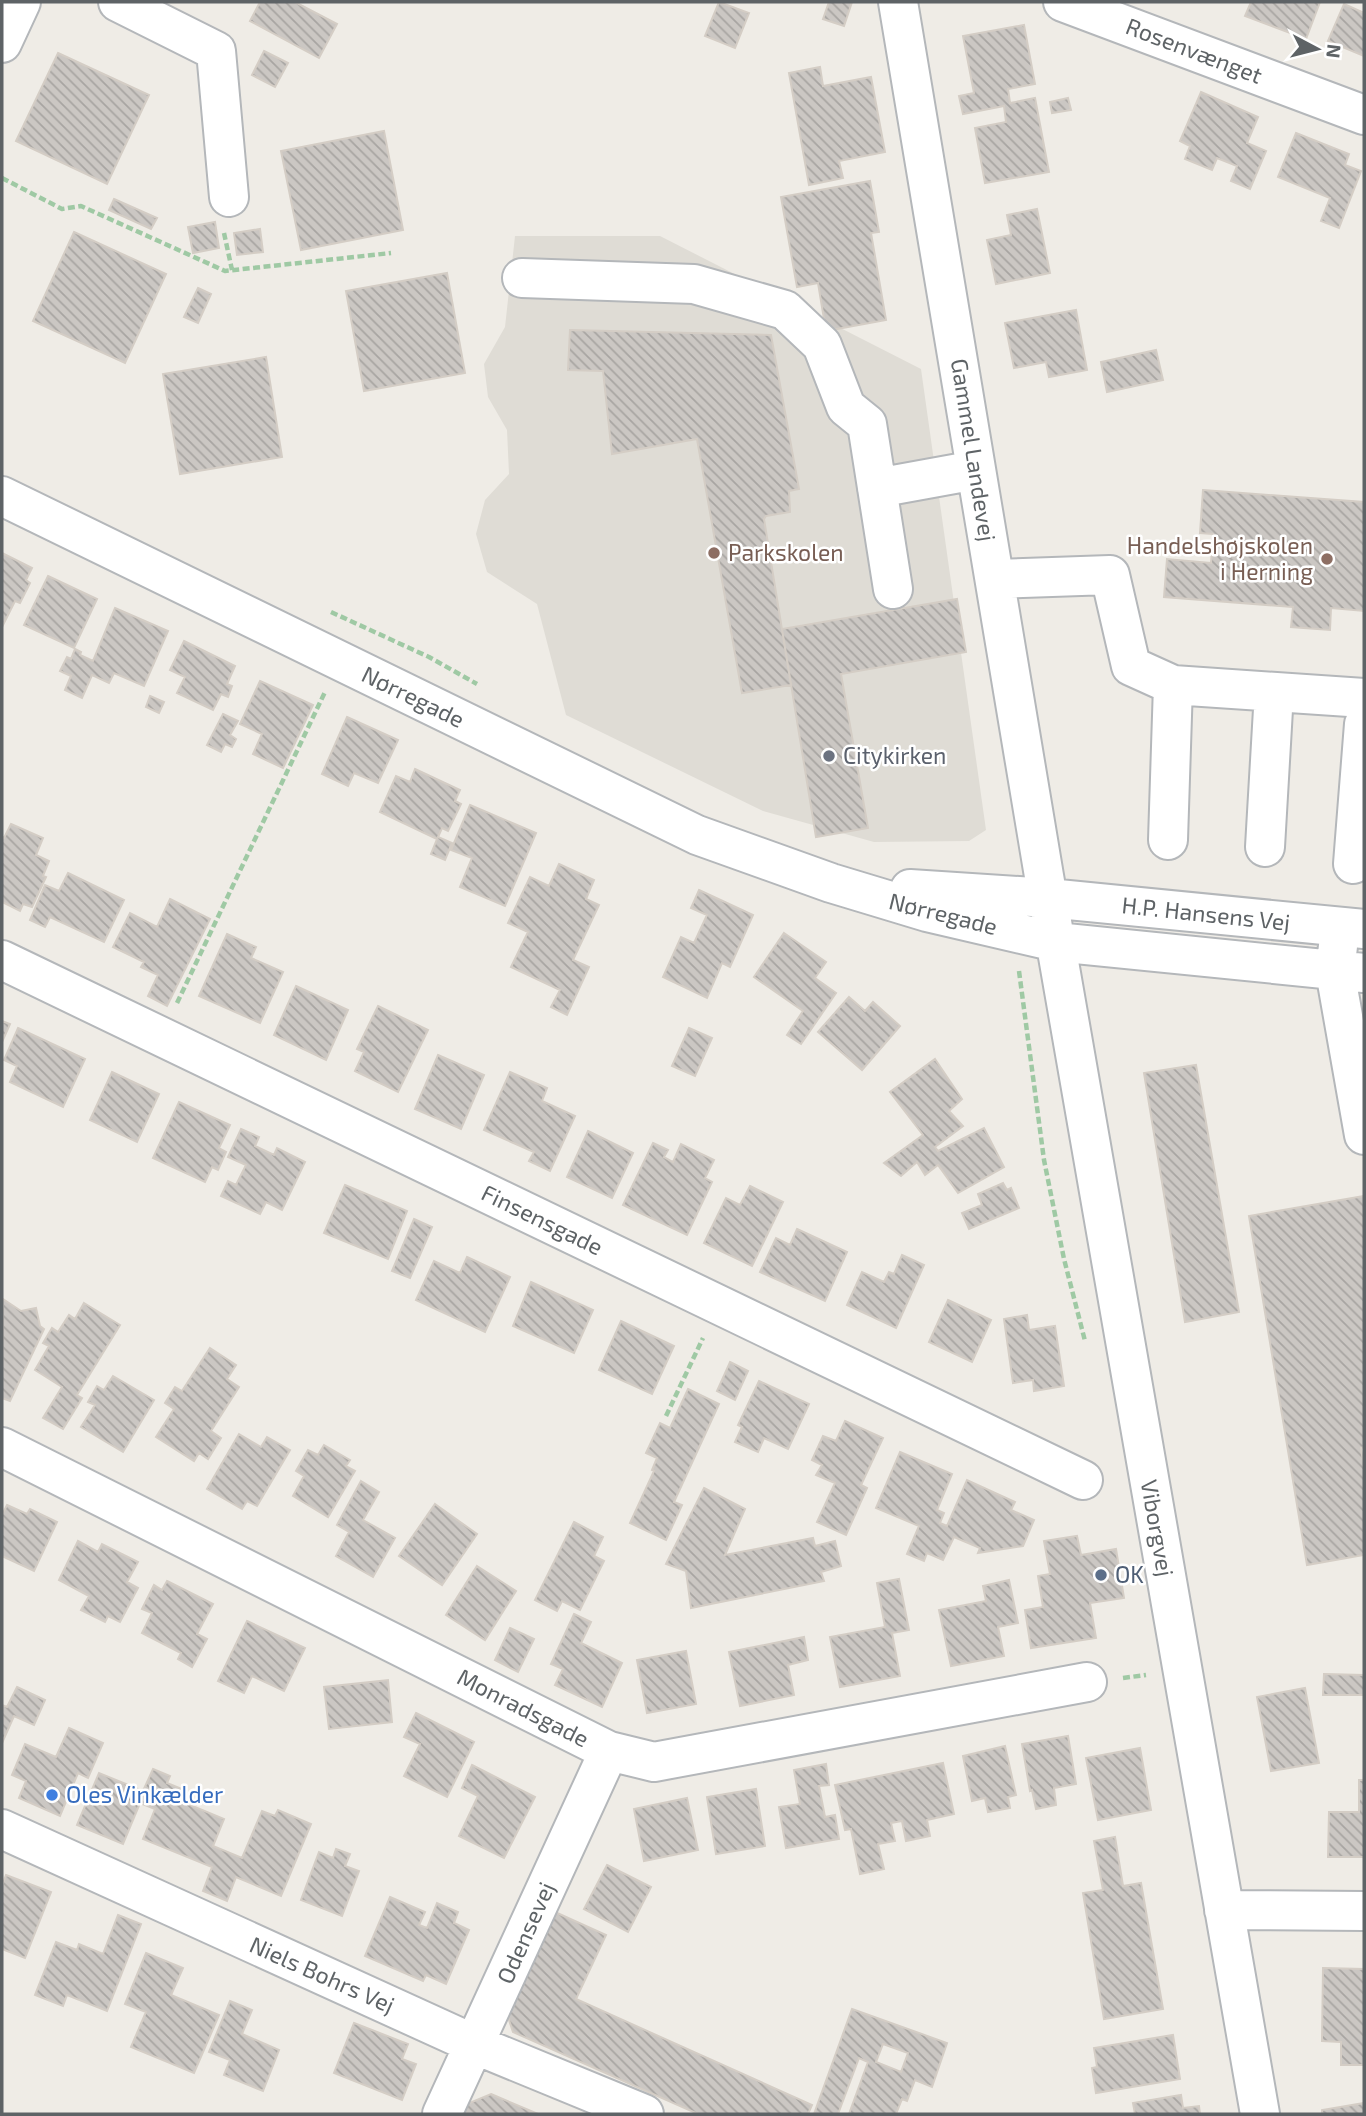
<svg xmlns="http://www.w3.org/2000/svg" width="1366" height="2116" font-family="'Exo 2',sans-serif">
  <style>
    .education { fill: #dfdcd5 }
    .building { fill: url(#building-back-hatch); stroke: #d4cdc5; stroke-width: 2; fill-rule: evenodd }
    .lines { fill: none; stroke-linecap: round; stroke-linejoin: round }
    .minor-casing { stroke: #b4b7ba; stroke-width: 42 }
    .path { stroke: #9fc9a4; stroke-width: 4.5; stroke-dasharray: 7 3.5; stroke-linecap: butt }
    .minor { stroke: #fff; stroke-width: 38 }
    .education-dot { fill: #8d6e63; stroke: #fff; stroke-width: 2.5 }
    .worship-dot { fill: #6b7280; stroke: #fff; stroke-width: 2.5 }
    .service-dot { fill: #5c6f8a; stroke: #fff; stroke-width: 2.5 }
    .shop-dot { fill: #3f7fe0; stroke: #fff; stroke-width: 2.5 }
    .labels { text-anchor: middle; stroke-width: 5; stroke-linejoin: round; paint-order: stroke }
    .street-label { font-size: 23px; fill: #5e6366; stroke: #fff }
    .education-label { font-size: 23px; fill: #785e54; stroke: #fff; text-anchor: end }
    .worship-label { font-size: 23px; fill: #5b616d; stroke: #fff; text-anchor: start }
    .service-label { font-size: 23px; fill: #4e5e75; stroke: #fff; text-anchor: start }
    .shop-label { font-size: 23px; fill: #366cbe; stroke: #fff; text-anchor: start }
  </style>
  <defs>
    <pattern id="building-back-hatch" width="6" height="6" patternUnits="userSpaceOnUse" patternTransform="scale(1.75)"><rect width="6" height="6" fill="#cbc7c3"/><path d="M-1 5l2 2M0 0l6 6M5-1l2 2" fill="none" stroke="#a8a5a2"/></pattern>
  </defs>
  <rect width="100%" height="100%" fill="#efece6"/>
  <path class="education" d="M515,236H660L921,369L986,830L969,841L874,842L763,811L566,715L537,604L487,572L476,534L485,500L509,474L507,430L488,397L484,364L505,327Z"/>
  <path class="building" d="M260,2H295L337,24L319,58L250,21Z
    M719,2L749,13L735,48L705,36Z
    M829,2H852L844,26L823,19Z
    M1251,2H1320L1306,39L1245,16Z
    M1344,4L1364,13V56L1328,41Z
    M1024,25L1035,84L1008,89L1010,103L1035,98L1049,172L985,183L975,128L1006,122L1004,106L963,114L959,96L974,93L963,36Z
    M264,51L288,63L275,87L252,75Z
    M58,53L149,95L107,184L16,141Z
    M820,67L823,86L871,77L885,152L839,161L843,178L809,185L789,73Z
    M1201,92L1258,117L1247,143L1266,151L1250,189L1231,181L1237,166L1217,158L1212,170L1185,159L1190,146L1180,141Z
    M1068,98L1071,110L1052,113L1050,102Z
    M384,131L403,230L301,250L281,151Z
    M1296,133L1349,154L1345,165L1361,171L1339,228L1321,221L1330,198L1278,177Z
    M870,181L879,232L871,233L886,320L826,331L818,283L797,287L781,197Z
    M114,199L157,218L151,229L109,210Z
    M1037,209L1050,273L996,284L987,240L1011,235L1007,215Z
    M215,222L219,248L193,253L188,227Z
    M260,229L263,252L237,255L234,233Z
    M74,232L166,274L125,363L33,321Z
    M447,273L465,373L364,391L346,291Z
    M198,288L211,294L198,323L184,317Z
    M1076,310L1087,370L1049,377L1046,362L1014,368L1005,323Z
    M570,330L771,335L799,489L789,491L790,512L766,516L764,519L791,685L742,693L697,439L612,454L603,371L568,370Z
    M1156,350L1163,380L1107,392L1101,362Z
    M266,357L282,457L180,474L163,374Z
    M1203,490L1364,502V611L1331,608L1330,630L1291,627L1293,607L1164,597L1167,559L1211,563L1213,534L1200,533Z
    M2,553L32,568L26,580L30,583L20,603L15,601L2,627Z
    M48,576L97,599L74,648L24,625Z
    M957,599L966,652L841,674L868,828L816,837L782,629Z
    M115,608L168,631L144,686L114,673L109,683L92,675L82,698L65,690L71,676L60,671L67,657L71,659L75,649L81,652L80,655L93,661Z
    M184,641L235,666L227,684L232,686L228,697L221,694L213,710L177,693L185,677L170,670Z
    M260,681L313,705L283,768L253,754L262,734L240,724Z
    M150,696L164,702L159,713L146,707Z
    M223,714L238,721L230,735L236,739L232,747L225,744L221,752L207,745Z
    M347,717L398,740L378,783L354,773L348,786L322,774Z
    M415,769L460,790L455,801L461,804L448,831L442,828L438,837L452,843L445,860L431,854L437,839L380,812L396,776L410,782Z
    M470,805L536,833L505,906L460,887L472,858L451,850Z
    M11,824L43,838L36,855L49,861L43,876L46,877L32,907L23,904L20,911L2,902V837L4,838Z
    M559,864L594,880L586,899L599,905L573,960L589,967L567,1015L551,1007L560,990L511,967L528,932L508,923L530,877L549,886Z
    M68,873L124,900L104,942L50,917L45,927L30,920L45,885L59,891Z
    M699,890L753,915L730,967L722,963L707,998L663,977L681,937L694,943L707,915L691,908Z
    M170,899L210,919L167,1006L148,996L158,975L141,967L144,962L113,947L130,913L157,927Z
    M784,933L826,962L815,978L836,993L801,1044L787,1035L803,1011L754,977Z
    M227,934L256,947L251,958L283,972L260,1023L199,996Z
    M296,986L348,1010L326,1060L274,1035Z
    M849,997L865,1011L873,1002L900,1026L862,1070L818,1032Z
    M378,1006L428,1030L398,1092L355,1071L364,1052L357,1049Z
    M2,1021L10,1024L2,1042Z
    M18,1028L85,1059L63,1107L10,1082L17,1066L4,1060Z
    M689,1028L712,1038L695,1076L672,1066Z
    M438,1055L484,1075L461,1129L415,1109Z
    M935,1059L962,1099L949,1111L963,1126L935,1147L938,1151L984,1128L1004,1167L958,1193L938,1165L925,1175L917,1162L901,1176L884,1163L923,1135L890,1092Z
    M1196,1065L1239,1312L1185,1322L1144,1073Z
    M112,1072L159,1094L137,1142L90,1120Z
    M510,1072L547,1088L542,1101L575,1116L550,1171L529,1161L534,1152L484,1130Z
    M179,1102L230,1125L219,1148L226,1152L218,1170L212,1167L205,1182L153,1158Z
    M241,1129L259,1137L255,1146L274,1155L277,1148L305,1162L282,1210L266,1202L260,1214L221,1196L228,1181L236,1185L246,1165L228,1157Z
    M588,1131L633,1153L612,1198L567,1177Z
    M653,1143L668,1150L664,1157L673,1162L681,1144L714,1160L705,1178L712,1182L687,1235L623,1205Z
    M1003,1183L1007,1190L1011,1188L1019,1208L969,1229L962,1213L982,1205L978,1194Z
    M345,1185L407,1211L388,1259L324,1233Z
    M750,1186L783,1202L752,1266L704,1243L726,1198L740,1205Z
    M1364,1196V1447L1361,1448L1364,1468V1555L1307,1565L1249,1216Z
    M414,1219L432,1227L410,1278L392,1271Z
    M797,1229L847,1252L825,1301L760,1272L776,1238L790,1245Z
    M902,1255L924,1265L896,1328L847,1305L862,1272L884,1282L889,1272L894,1274Z
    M467,1257L510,1277L485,1332L416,1300L434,1261L460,1273Z
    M531,1282L593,1310L574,1353L513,1326Z
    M3,1299L21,1311L36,1308L40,1326L44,1329L10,1401L2,1398Z
    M948,1300L991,1320L972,1362L929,1342Z
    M84,1303L120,1325L77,1395L82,1398L63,1429L43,1418L62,1387L35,1370L49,1346L43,1343L52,1328L58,1332L69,1315L75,1319Z
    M1027,1315L1029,1330L1055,1326L1064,1386L1034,1391L1033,1380L1013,1383L1004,1319Z
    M621,1321L674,1346L652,1394L599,1370Z
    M210,1348L236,1365L227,1379L239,1387L211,1431L221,1438L208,1459L199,1453L194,1461L156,1437L174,1409L165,1403L175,1387L182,1391Z
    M730,1362L748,1371L735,1400L717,1391Z
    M113,1376L154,1400L123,1452L81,1427L95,1405L88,1402L97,1386L104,1390Z
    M759,1381L809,1404L788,1449L764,1438L758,1452L735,1442L742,1427L738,1425Z
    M688,1389L719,1404L674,1502L682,1505L666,1540L630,1523L654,1471L652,1470L657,1458L646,1453L660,1423L670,1428Z
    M845,1421L883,1438L861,1485L867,1488L846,1535L817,1522L835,1483L816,1475L822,1465L812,1460L823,1436L836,1441Z
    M239,1434L261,1447L267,1437L290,1450L257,1506L247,1501L242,1509L207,1489Z
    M324,1445L350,1460L346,1466L355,1471L328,1517L293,1496L304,1476L296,1471L308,1450L318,1455Z
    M900,1452L952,1474L937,1510L944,1513L940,1523L947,1526L967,1480L1015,1502L1011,1510L1034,1520L1023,1546L978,1553L980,1548L954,1537L943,1560L927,1553L924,1561L907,1554L919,1526L876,1508Z
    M361,1481L379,1492L363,1520L395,1538L373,1577L336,1556L349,1532L337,1525Z
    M704,1488L745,1509L725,1555L813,1538L815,1546L835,1541L841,1566L821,1572L824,1581L691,1608L686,1571L666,1564Z
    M435,1504L477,1534L442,1585L399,1556Z
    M7,1505L27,1514L30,1509L57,1522L34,1571L2,1556V1515Z
    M574,1522L603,1537L594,1556L604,1561L580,1610L562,1601L557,1611L535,1600Z
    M1077,1536L1081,1555L1116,1549L1124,1598L1090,1603L1096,1638L1031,1648L1025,1610L1043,1607L1038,1576L1050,1574L1044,1541Z
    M78,1541L98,1552L102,1544L138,1562L127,1582L138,1588L120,1622L108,1616L105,1622L81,1610L89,1596L59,1580Z
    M477,1566L516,1591L485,1640L446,1615Z
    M899,1579L909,1630L892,1633L900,1676L840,1687L830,1637L885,1627L877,1583Z
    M1009,1580L1018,1623L998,1627L1004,1656L951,1666L939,1610L986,1601L983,1586Z
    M167,1581L213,1604L197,1634L207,1639L192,1667L178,1659L181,1653L142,1633L152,1613L142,1609L154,1585L162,1590Z
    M574,1614L591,1622L581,1643L622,1663L602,1707L555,1685L563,1669L551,1664Z
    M247,1621L305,1648L284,1691L252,1676L244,1693L218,1681Z
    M510,1628L534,1639L518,1672L495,1660Z
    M804,1637L808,1660L788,1665L794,1695L740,1706L729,1652Z
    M686,1651L696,1704L647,1713L637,1660Z
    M1324,1674L1364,1675V1695H1323Z
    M388,1680L392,1722L329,1729L324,1687Z
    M17,1687L45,1700L34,1725L14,1716L2,1743V1705L7,1707Z
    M1305,1688L1319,1763L1271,1771L1257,1697Z
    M416,1713L474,1742L447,1797L404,1776L420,1744L404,1737Z
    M69,1728L103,1743L88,1778L78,1773L60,1816L19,1798L26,1781L12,1775L25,1744L56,1757Z
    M1068,1736L1076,1784L1054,1788L1056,1805L1036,1809L1032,1790L1030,1791L1022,1744Z
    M1005,1746L1016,1795L1008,1797L1010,1808L988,1812L985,1798L972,1801L963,1756Z
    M1140,1748L1151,1810L1098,1820L1086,1758Z
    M943,1763L954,1814L927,1820L930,1836L906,1841L902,1821L891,1823L895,1841L878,1844L884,1869L860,1874L851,1829L845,1830L835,1785Z
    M826,1764L829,1785L819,1786L825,1817L835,1815L839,1839L786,1848L779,1807L800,1804L794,1770Z
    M472,1765L535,1797L504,1858L459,1836L478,1796L462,1788Z
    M153,1769L170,1776L167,1783L182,1789L178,1800L224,1819L213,1846L242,1858L262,1811L275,1816L278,1810L311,1824L281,1896L236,1877L227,1901L203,1891L212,1867L143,1839L155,1809L140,1803L123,1844L77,1825L99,1773L143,1791Z
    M1359,1780H1364V1857H1328L1329,1812H1359Z
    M756,1789L765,1846L716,1854L707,1797Z
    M687,1798L698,1850L644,1861L634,1809Z
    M1115,1837L1123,1886L1141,1883L1163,2009L1104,2019L1083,1893L1103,1890L1094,1841Z
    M336,1849L350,1854L345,1866L359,1871L342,1916L301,1900L319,1852L333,1858Z
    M607,1865L651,1887L628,1932L584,1909Z
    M6,1875L51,1892L25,1958L2,1949V1886Z
    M390,1897L425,1912L419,1925L427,1928L437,1903L458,1912L454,1923L469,1930L446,1984L426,1975L423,1981L365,1956Z
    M555,1912L606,1935L576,1999L812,2105L808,2114H698L513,2032L508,2017Z
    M118,1915L141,1924L107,2011L67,1995L63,2006L35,1995L56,1942L77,1950L79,1944L103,1954Z
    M146,1953L183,1968L171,1995L219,2015L194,2073L131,2047L146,2012L125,2004Z
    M1323,1968L1364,1969V2065H1341V2042L1322,2041Z
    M230,2001L252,2010L242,2034L279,2050L263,2091L224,2075L230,2060L209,2052Z
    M852,2009L947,2043L932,2087L915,2080L907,2101L902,2099L896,2114H849L868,2062L859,2058L838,2114H814ZM883,2044L908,2053L901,2072L876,2062Z
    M354,2023L408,2044L402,2059L416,2064L402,2100L334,2073Z
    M1173,2035L1180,2079L1096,2093L1092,2068L1097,2067L1094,2048Z
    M491,2094L538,2114H462L467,2104Z
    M1181,2095L1183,2108L1199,2106L1200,2114H1135L1133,2103Z
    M1364,2103V2114H1322V2110Z"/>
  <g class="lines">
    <defs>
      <path id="minor" d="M118,2L216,51L229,197
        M898,2L1044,876L1260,2114
        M1063,2L1364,115
        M2,43L21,2
        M522,278L694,284L785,310L822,345L846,407L867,424L893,589
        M877,488L976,470
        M2,496L697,835L831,883L927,912L1056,942L1364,973
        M995,579L1110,575L1131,666L1173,685L1364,698
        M1168,840L1173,685
        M1265,847L1274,692
        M1353,864L1364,724
        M910,889L1048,898L1364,929
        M1338,946L1335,971L1364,1135
        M2,960L1083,1480
        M2,1447L609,1751L654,1762L1087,1682
        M2,1829L476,2045L644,2114
        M1224,1910L1364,1911
        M442,2114L609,1751"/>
    </defs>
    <use href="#minor" class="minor-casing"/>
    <path class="path" d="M2,178L62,209L81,206L225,271L391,253
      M224,233L232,270
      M331,612L429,657L477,684
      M1019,971L1044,1160L1064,1259L1085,1341
      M177,1003L325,692
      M666,1416L703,1338
      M1123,1678L1146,1675"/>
    <use href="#minor" class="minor"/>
  </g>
  <g class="education-dot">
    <circle cx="714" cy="553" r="7"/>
    <circle cx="1327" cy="559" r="7"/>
  </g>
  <circle class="worship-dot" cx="829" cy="756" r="7"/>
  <circle class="service-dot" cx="1101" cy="1575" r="7"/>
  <circle class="shop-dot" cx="52" cy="1795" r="7"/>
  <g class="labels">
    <g class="street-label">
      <text transform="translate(1194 51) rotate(21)" y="8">Rosenvænget</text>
      <text transform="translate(973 450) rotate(81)" y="8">Gammel Landevej</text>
      <text transform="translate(413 697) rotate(26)" y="8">Nørregade</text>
      <text transform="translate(943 914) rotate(14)" y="8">Nørregade</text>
      <text transform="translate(1206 914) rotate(6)" y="8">H.P. Hansens Vej</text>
      <text transform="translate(542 1220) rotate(26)" y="8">Finsensgade</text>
      <text transform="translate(1157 1528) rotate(80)" y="8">Viborgvej</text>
      <text transform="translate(523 1708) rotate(27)" y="8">Monradsgade</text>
      <text transform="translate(526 1933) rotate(-66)" y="8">Odensevej</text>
      <text transform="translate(322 1975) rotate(24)" y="8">Niels Bohrs Vej</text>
    </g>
    <g class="education-label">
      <text x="1313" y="554">Handelshøjskolen<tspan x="1313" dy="26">i Herning</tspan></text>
      <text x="728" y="561" text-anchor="start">Parkskolen</text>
    </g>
    <g class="worship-label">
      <text x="843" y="764">Citykirken</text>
    </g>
    <g class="service-label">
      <text x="1115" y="1583">OK</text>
    </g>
    <g class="shop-label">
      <text x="66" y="1803">Oles Vinkælder</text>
    </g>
  </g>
  <rect width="1366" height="2116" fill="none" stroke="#5e6366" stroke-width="7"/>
  <g transform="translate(1317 49) rotate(97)" stroke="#ffffff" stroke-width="5" paint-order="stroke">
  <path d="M0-5L12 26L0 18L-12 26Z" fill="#5e6366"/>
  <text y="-10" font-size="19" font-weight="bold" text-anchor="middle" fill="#5e6366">N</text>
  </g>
</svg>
